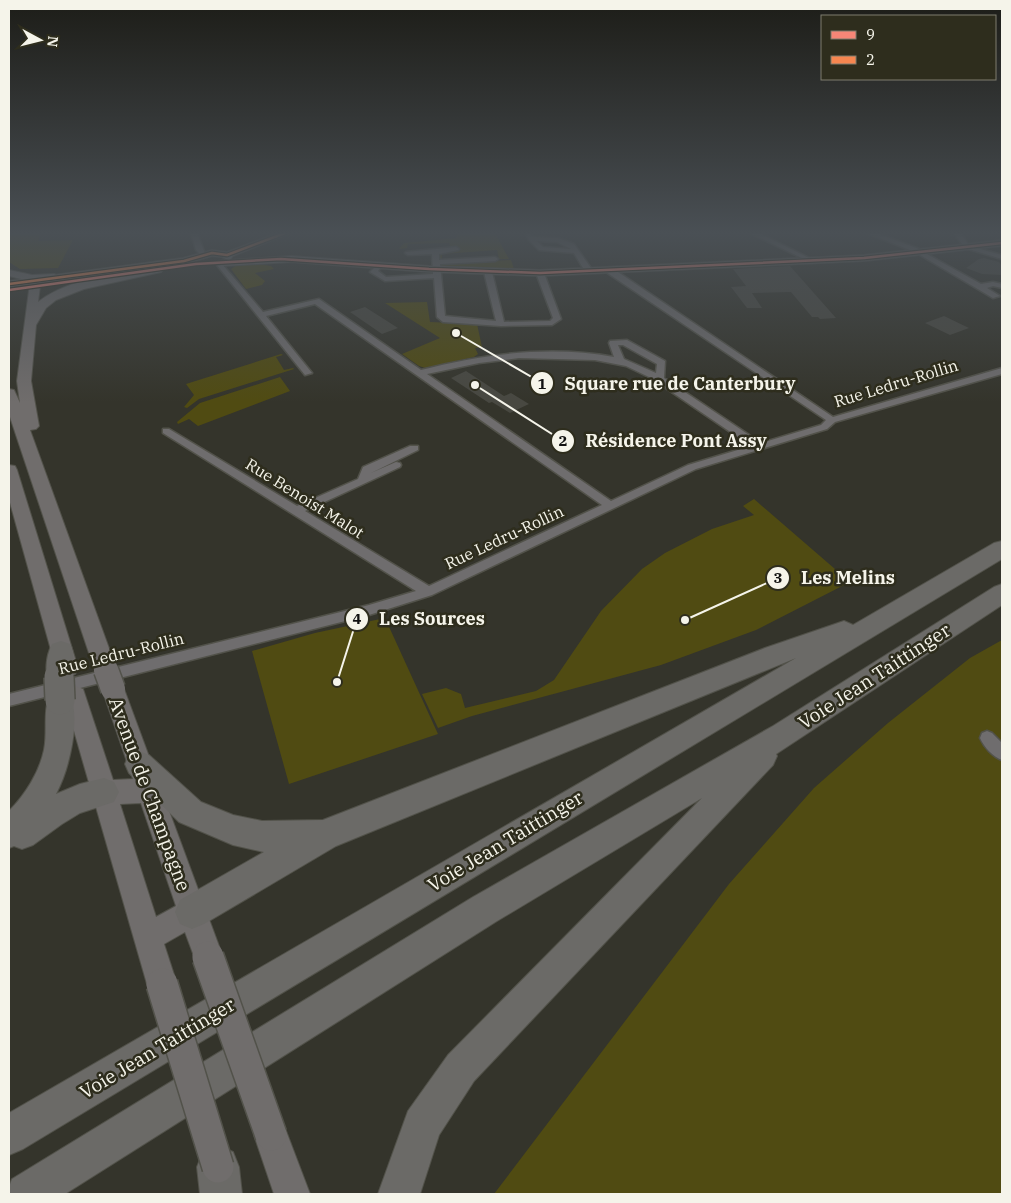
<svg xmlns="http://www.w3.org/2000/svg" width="1011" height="1203" font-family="'IBM Plex Serif',serif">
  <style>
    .green { fill: #504b12 }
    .building { fill: #484841 }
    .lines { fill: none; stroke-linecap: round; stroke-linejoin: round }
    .street-casing { stroke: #52524a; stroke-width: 3 }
    .secondary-casing { stroke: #52524a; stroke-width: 2 }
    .primary-casing { stroke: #52524a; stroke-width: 2 }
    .highway-casing { stroke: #52524a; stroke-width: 2 }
    .street { fill: #6f6d6e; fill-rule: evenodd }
    .secondary { fill: #70706f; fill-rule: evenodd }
    .primary { fill: #706d6c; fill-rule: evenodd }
    .highway { fill: #6b6a67; fill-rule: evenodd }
    .primary-bridge-far2-casing { stroke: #52524a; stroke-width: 22; stroke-linecap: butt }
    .primary-bridge-far1-casing { stroke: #52524a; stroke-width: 27; stroke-linecap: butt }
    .primary-bridge-casing { stroke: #52524a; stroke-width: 34; stroke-linecap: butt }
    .highway-bridge-casing { stroke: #52524a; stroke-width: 32; stroke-linecap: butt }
    .primary-bridge-far2 { stroke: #706d6c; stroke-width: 19 }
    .primary-bridge-far1 { stroke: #706d6c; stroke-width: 24 }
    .primary-bridge { stroke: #706d6c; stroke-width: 31 }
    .highway-bridge { stroke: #6b6a67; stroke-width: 29 }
    .bus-1-casing { stroke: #2e2d1d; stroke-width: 5 }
    .bus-2-casing { stroke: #2e2d1d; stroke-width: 5 }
    .bus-1 { stroke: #f68677; stroke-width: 2.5 }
    .bus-2 { stroke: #f68650; stroke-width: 2.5 }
    .labels { text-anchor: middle; stroke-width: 5; stroke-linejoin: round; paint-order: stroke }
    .street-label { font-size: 16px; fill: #f5f4ea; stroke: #2e2d1d }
    .near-street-label { font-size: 19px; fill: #f5f4ea; stroke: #2e2d1d }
    .leader { fill: none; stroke: #f5f4ea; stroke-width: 2 }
    .callout-dot { fill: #f5f4ea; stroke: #2e2d1d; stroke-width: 2 }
    .mark-label { font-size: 15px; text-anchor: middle; font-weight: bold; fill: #111 }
    .callout-label { font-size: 18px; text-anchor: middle; font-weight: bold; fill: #f5f4ea; stroke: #2e2d1d; stroke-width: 5; stroke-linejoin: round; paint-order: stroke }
  </style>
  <rect width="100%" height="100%" fill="#34342b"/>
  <path class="green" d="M9,233H41L38,241L73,240L58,268L20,269L9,262Z
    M457,233H495L509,259H499L497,250L442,254V259L445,261L439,260V254L454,251V248H451L449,243L408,244L407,248L399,249L404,243L457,238Z
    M511,260L514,269L443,267L440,264Z
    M258,264L271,266L274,269L255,273L265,281L262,285L246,289L231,269L237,265Z
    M427,302L430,322L477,324L482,347L475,348L478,354L474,357L425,368L419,366L402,354L440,338L385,303Z
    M281,354L283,355L276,357L284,370L293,368L294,369L199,399L187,408L184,407L194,395L186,384Z
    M280,377L290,391L198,426L189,419L178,424L177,422L200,403Z
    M754,499L850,582L756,630L661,665L472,716L438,728L422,694L446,688L461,694L465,708L536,691L554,680L601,611L642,569L665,553L712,529L754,515L743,506Z
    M385,618L438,734L289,784L252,651L315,633Z
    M1002,640V1194H494L729,884L814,788L888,723L970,658Z"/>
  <path class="building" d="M984,258L999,262L1002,266V275L982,274L966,268L979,259Z
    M790,266L836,318L820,319L818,317H812L791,292L752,293L762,308H747L731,287L746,286L733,269Z
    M365,307L398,328L382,334L350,312Z
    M944,316L969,328L950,335L925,323Z
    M466,371L504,396L511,393L529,404L510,413L492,402L489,403L451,378Z"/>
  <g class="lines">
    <defs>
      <path id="street" d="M191,233H197L206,256H202L196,250Z
        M750,233H759L813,260L808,261Z
        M867,233H877L924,251L925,253L981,284L993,282L1002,284V288L993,286L987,288L1000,296L993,298L915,252Z
        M954,233H961L969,246L1002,255V259L965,248Z
        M526,234H530L534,237L558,238L574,244L593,271L586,273L574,253L539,250L529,240ZM537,241L557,242L571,249L543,247Z
        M456,247L459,249L458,250L439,254V260L495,257L498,259L495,261L440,264L445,316L496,321L484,272L488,270L492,272L504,322L550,321L553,318L536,273L540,271L544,273L561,319L552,325L501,326L443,322L437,317L434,278L385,281L370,272L378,264L382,266L378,271L386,277L433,274L432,254L408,255L405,253L406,252Z
        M217,263H221L263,312L319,299L421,370C483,354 551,345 614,357L609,343L610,341L627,340L665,361L664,378L761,443L821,425L826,420L606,272V268H612L833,417L1002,368V374L835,422L827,429L696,469L432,595L369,615L9,706V694L369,605L416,591L163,433V429H169L297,506L358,479L363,467L410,446H418V450L371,473L396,462L400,463L401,465L400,467L305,511L429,586L602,505L315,304L266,316L312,373L305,375L217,265ZM618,345H623L657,364L656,373L624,359ZM519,358L595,360L626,366L651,378L751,446L688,465L611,501L427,374L479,363Z
        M987,731L992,733L1002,743V760C993,757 984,747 980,738L982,733Z"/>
      <path id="secondary" d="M277,233H290L233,256L230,260L291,256L429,266L540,270L864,255L1002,240V246L864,261L540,276L429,272L291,262L222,266L219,265V261L228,260L222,257L212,256L184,264L9,287V281L183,258L212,250L227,252Z"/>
      <path id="primary" d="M157,267L163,270L161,272L84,289L56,300L46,308L36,325L31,381L39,426L36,429L30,430L115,665L112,671L104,674L96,671L93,665L9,414V389L14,390L20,403L17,381L30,283L34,282L40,286L38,302C71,277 118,274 157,267Z
        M9,270L32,275L54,274L60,277C50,287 21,279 9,276Z
        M9,465L15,466L17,470L78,668L75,674L67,677L59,674L56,668L9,499Z
        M113,679L121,682L124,689L223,957L218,967L208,972L198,967L185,932L164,944L177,984L173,995L162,999L151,995L147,984L64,696L67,689L75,686L83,689L113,780L133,779L102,689L105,682ZM141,803L176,906L156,917L120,804Z
        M271,1118L283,1123L310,1194H274L254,1135L259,1123Z"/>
      <path id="highway" d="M1002,541V559L23,1149L9,1155V1113L796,658L336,846L204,924L192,929L180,924L175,912L180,900L264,852L233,845L179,822L129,773L125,764L129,755L139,751L149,755L201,802L233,815L262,821L323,820L765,648L844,621L853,625L994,543Z
        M1002,584V605L776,754L777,756L773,765L474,1081L439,1135L420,1194H378L408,1111L448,1055L702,798L497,921L65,1194H9V1187L12,1179L473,897L773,726L994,587Z
        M61,641L70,644C76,656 74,673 68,685L59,688L50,685C44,673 46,656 52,644Z
        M60,688L69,692C82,717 69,770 56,794L80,784L104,778L114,782L119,792L114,802L80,813L62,824L33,845L22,849L14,846L9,848V811C25,795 39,773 44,750C48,731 42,710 51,692Z
        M218,1146L233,1152L239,1167L242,1194H200L197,1167L203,1152Z"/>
    </defs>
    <use href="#street" class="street-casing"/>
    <use href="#secondary" class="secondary-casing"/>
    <use href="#primary" class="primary-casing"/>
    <use href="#highway" class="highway-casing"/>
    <use href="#street" class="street"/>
    <use href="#secondary" class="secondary"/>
    <use href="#primary" class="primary"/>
    <use href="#highway" class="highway"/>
    <defs>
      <path id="primary-bridge-far2" d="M104,665L106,671"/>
      <path id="primary-bridge-far1" d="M106,670L113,689"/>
      <path id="primary-bridge" d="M208,957L271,1135
        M162,984L218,1167"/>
      <path id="highway-bridge" d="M59,677L60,700"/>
    </defs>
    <use href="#primary-bridge-far2" class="primary-bridge-far2-casing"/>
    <use href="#primary-bridge-far1" class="primary-bridge-far1-casing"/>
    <use href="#primary-bridge" class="primary-bridge-casing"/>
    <use href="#highway-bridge" class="highway-bridge-casing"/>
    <use href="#primary-bridge-far2" class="primary-bridge-far2"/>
    <use href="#primary-bridge-far1" class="primary-bridge-far1"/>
    <use href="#primary-bridge" class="primary-bridge"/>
    <use href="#highway-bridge" class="highway-bridge"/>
    <defs>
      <path id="bus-1" d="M9,290L196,264L281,259L429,269L540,273L864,258L1002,243"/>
      <path id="bus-2" d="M9,284L184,261L212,253L227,255L285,233"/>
    </defs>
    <use href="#bus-1" class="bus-1-casing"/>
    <use href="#bus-2" class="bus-2-casing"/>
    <use href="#bus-1" class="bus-1"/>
    <use href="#bus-2" class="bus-2"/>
  </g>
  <linearGradient id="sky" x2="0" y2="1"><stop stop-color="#1d1d18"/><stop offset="0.58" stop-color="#4a5055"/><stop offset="1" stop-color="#4a5055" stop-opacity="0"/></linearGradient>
  <rect width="1011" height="402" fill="url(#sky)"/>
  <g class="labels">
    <g class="street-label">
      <text transform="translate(896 383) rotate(-17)" y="6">Rue Ledru-Rollin</text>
      <text transform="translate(305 498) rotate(32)" y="6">Rue Benoist Malot</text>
      <text transform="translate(504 537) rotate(-25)" y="6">Rue Ledru-Rollin</text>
      <text transform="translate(121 653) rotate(-14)" y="6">Rue Ledru-Rollin</text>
    </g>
    <g class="near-street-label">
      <text transform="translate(874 676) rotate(-33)" y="7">Voie Jean Taittinger</text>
      <text transform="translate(150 794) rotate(70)" y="7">Avenue de Champagne</text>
      <text transform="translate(505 841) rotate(-31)" y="7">Voie Jean Taittinger</text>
      <text transform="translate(157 1048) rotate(-31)" y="7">Voie Jean Taittinger</text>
    </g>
  </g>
  <path class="leader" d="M456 333L542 383M475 385L563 441M685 620L778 578M337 682L357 619"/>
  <g class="callout-dot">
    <circle cx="456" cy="333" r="5"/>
    <circle cx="475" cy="385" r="5"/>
    <circle cx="685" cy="620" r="5"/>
    <circle cx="337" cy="682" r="5"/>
    <circle cx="542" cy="383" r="12"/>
    <circle cx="563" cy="441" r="12"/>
    <circle cx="778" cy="578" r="12"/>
    <circle cx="357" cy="619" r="12"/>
  </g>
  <g class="mark-label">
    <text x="542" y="389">1</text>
    <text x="563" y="446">2</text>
    <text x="778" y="583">3</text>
    <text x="357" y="624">4</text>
  </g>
  <g class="callout-label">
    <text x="680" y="390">Square rue de Canterbury</text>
    <text x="676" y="447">Résidence Pont Assy</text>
    <text x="848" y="584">Les Melins</text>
    <text x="432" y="625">Les Sources</text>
  </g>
  <rect width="1011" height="1203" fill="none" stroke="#f5f4ea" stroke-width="20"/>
  <rect x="821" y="15" width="175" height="65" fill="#2e2d1d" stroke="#7e7d6f"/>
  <rect x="831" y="31" width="25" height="8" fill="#f68677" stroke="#7e7d6f"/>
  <text x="866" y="40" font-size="15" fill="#f5f4ea">9</text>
  <rect x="831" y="56" width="25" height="8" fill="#f68650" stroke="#7e7d6f"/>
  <text x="866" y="65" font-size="15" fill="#f5f4ea">2</text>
  <g transform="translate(40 40) rotate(97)" stroke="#2e2d1d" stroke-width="4" paint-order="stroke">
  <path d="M0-4L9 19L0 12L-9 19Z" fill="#f5f4ea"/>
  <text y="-8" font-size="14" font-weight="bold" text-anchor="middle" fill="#f5f4ea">N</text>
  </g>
</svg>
